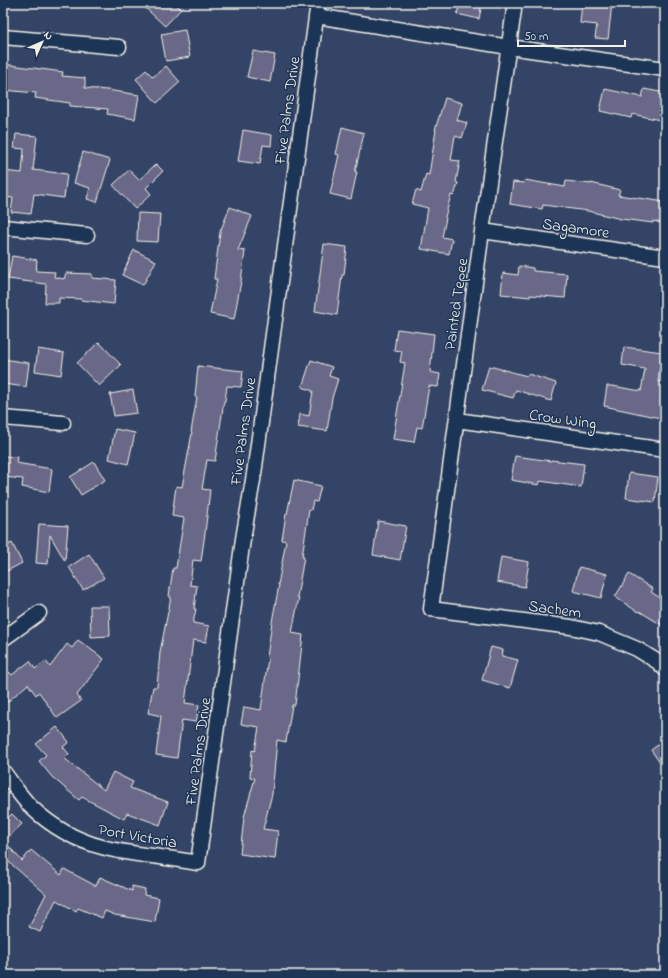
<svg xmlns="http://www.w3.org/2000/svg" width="668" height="978" font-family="'Indie Flower',sans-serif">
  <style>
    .building { fill: #696788; stroke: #f4f1e8 }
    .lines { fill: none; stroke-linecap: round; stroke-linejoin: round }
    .minor-casing { stroke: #f4f1e8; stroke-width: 17 }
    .minor { stroke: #1d3557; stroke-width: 14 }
    .labels { text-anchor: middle; stroke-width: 3; stroke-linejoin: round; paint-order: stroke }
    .street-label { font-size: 16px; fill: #f4f1e8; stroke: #1d3557 }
  </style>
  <rect width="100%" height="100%" fill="#344466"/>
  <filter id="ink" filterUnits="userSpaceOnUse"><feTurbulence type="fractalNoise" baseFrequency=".025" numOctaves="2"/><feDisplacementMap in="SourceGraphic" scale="8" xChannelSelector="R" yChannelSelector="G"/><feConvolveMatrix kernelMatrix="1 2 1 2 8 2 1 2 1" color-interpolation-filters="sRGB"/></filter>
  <g filter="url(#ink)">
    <path class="building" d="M140,3H175L181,9L165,26Z
      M460,3H482L479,19L457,14Z
      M582,3H612L608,39L595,38L597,25L580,23Z
      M185,30L190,57L166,61L161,34Z
      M253,51L275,55L270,82L247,77Z
      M3,64L63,72L62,76L85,78V88L107,90L139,95L135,119L107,114L108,109L70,106V103L35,98L36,93L3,90Z
      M166,66L180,82L157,103L136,79L146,70L153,77Z
      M605,89L642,97L644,89L665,93V121L632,114L631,118L600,111Z
      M445,98L462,103L457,120L467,123L462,138L455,136L451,160L460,161L456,182L458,183L454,196L451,195L445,217L446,218L442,237L452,239L449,254L421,249L428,208L412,204L416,190L421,192L426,174L429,175L436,130H435Z
      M342,127L364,133L355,172H357L351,199L330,194L339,155L336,154Z
      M243,130L272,135L271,146L263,145L260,164L238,161Z
      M16,134L37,136L33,170L67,174L64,198L34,194L31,214L11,212L13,198L3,197V171L22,173L24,149L14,148Z
      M83,152L110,160L97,202L87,199L90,188L74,183Z
      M156,164L163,171L146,188L151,194L135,209L113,185L129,170L139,180Z
      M525,180L565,187L566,181L591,184V183L620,190L618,195L665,202V224L653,221V223L621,219L588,211L543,205L542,209L510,204L513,182L524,183Z
      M230,207L252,216L238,250L245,251L241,281L234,319L210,314L217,279H214L220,232Z
      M138,213L160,214L158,242L137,241Z
      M324,244L347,247L344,275H342L337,315L315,311Z
      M134,250L156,261L143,285L122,275Z
      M12,256L37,260L36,271L55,272L54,277L64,279L66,273L92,274V278L116,280L114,304L81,300V299L59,298V303H45L46,284L8,279Z
      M519,266L533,268V271L567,274L565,298L530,295V297L501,294L503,273L518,275Z
      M397,329L434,334L430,372L440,374L438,387L429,386L422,428L417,427L414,442L393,439L405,363L400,362L402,351L394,350Z
      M99,342L121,365L99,386L77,363Z
      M624,347L662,352L658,381L665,382V419L604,406L607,386H612L641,391L645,369L622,365Z
      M38,349L64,353L61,375L35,371Z
      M3,359L29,363L26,387L3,384Z
      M311,360L332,367L329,376L338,379L332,398L327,431L298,427L300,414L309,416L313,391L302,387Z
      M198,366L243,371L241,387L227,386L225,401H224L215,461L207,460L202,489L210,490L205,533L201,561L193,560L190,585L197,586L194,609H196L193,623L209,626L206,642L193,640L185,703L199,705L196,722L182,720L177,758L156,755L161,716L148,713L153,687H157L160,652L171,597L169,596L173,568H176L184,518L172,516L176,486L182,487L192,433L191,432L197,397H195Z
      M489,366L527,376L528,374L556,383L551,401L516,390L513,398L482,390Z
      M133,390L137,413L114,416L110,394Z
      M115,429L135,433L128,464L109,459Z
      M3,456L17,457L16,463L52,469L49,492L22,487L23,479L3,477Z
      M515,456L551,461V460L584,464L581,487L540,481L539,485L511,480Z
      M94,462L105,480L81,495L70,477Z
      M629,473L658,477L655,502L626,498Z
      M294,480L321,486L317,502L313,501L311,510H309L302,557H304L297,597H299L292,633L303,635L295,705H292L286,742L277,740L272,794L263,829L278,831L275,859L240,854L244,817L255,778L250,777L252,750L255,751L259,727L241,724L244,707L261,710L268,658L267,657L272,622L279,585H278L286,541L282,540L286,514H287Z
      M378,521L406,526L400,560L373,555Z
      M39,524L68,526L65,561L50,535L48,564L36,563Z
      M12,543L22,563L3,573V547Z
      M89,554L104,578L83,590L69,567Z
      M501,557L529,562L525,587L497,582Z
      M579,567L607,574L601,598L573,591Z
      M629,574L653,589L651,592L665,601V627L639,611L638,612L615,597Z
      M90,606H109L110,636L91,637Z
      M78,640L104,659L77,695L81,701L57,718L39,692L36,695L28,684L3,706V677L9,672L12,675L30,661L35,669L46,661L50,667L67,644L72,648Z
      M491,647L503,650L502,656L518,660L510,688L482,680Z
      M57,727L69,742L63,747L69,754L64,758L104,790L113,772L133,782L130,788L168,802L160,825L127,813L124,819L82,797L79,800L52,777L39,761L46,755L36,744Z
      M665,740V770L651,750Z
      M12,814L22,824L4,841L22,861L31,850L61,875L64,869L96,886L100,877L132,891V886L145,889L144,895L159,898L155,922L115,915L105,911L102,918L78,908L76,911L56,900L40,932L29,927L46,894L3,857V822Z"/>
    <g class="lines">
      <defs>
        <path id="minor" d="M515,3L482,231L431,609L571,627L599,633L637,649L658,662L665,669
          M316,16L509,47L665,69
          M3,37L119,47
          M3,227L87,235
          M482,231L665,257
          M3,418L63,423
          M457,420L665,450
          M3,639L39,613
          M3,771C12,783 20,796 31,807C51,826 75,840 102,847C116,851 130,853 144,855C162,857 180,860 198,863L243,539L254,474L318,3"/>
      </defs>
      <use href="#minor" class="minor-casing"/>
      <use href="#minor" class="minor"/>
    </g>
  </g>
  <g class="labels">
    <g class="street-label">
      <text transform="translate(286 110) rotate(-82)" y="6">Five Palms Drive</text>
      <text transform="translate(576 227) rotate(8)" y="6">Sagamore</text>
      <text transform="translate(455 304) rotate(-82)" y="6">Painted Tepee</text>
      <text transform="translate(563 418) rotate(8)" y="6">Crow Wing</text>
      <text transform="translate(242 431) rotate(-82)" y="6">Five Palms Drive</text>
      <text transform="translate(555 608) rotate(8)" y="6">Sachem</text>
      <text transform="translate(197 751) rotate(-82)" y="6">Five Palms Drive</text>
      <text transform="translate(138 835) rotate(10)" y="6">Port Victoria</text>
    </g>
  </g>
  <rect width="668" height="978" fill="none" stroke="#1d3557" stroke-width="16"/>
  <rect x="8" y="8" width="652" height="962" fill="none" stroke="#f4f1e8" stroke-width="1.5" filter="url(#ink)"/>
  <g transform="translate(42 42) rotate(45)" stroke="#1d3557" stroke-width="3" paint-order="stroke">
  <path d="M0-3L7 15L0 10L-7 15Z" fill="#f4f1e8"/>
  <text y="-6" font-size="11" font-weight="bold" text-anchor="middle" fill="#f4f1e8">N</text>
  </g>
  <path d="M518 40v6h107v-6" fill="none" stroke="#f4f1e8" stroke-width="2"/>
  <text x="524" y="40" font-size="12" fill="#f4f1e8" stroke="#1d3557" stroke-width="3" paint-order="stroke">50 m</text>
</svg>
